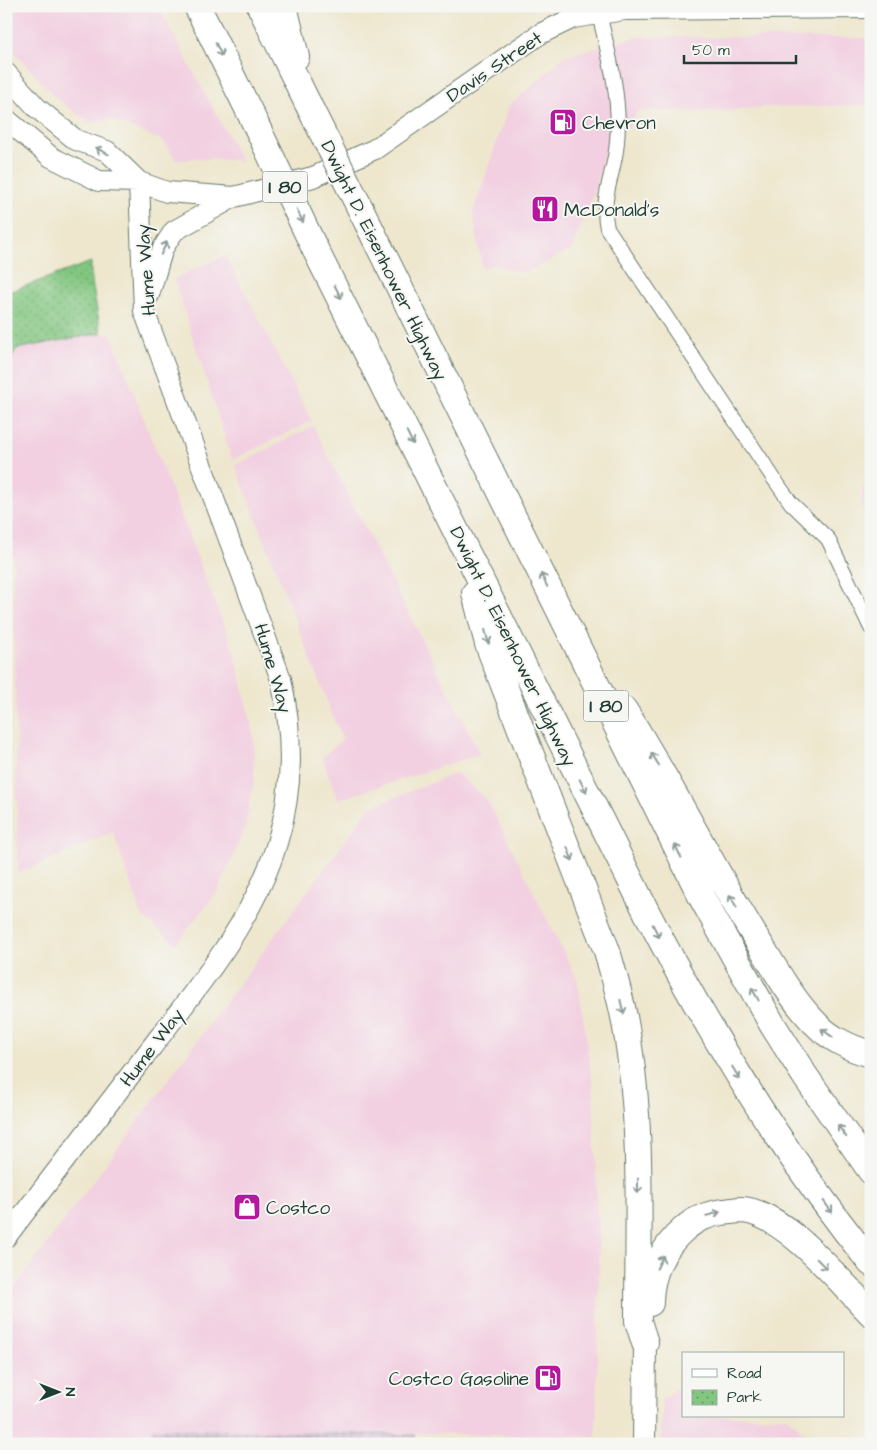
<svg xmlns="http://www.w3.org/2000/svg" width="877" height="1450" font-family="'Architects Daughter',sans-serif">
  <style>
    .built { fill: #f2cfe1 }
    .industrial { fill: url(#industrial-grid) }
    .park { fill: url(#park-dots); stroke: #50825a }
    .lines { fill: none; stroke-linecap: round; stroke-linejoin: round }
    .street-casing { stroke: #67786a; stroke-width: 16 }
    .secondary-casing { stroke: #67786a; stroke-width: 22 }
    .primary-casing { stroke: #67786a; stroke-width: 24 }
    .highway-casing { stroke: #67786a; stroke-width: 28 }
    .street { stroke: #fff; stroke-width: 14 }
    .secondary { stroke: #fff; stroke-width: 20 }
    .primary { stroke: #fff; stroke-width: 22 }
    .highway { stroke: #fff; stroke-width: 26 }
    .highway-bridge-casing { stroke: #67786a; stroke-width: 28; stroke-linecap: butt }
    .highway-bridge { stroke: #fff; stroke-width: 26 }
    .oneway { stroke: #8f9e9a }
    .labels { text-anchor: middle; stroke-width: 4; stroke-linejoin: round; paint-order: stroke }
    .shield { fill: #f6f6f2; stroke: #60746d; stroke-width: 1 }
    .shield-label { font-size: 18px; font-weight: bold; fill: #1f3d34 }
    .street-label { font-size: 19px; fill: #1f3d34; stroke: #f6f6f2 }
    .poi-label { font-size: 19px; fill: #1f3d34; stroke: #f6f6f2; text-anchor: start }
  </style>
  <defs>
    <pattern id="industrial-grid" width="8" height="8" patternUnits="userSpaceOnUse" patternTransform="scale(1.25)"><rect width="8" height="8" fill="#cfbdcf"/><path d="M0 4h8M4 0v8" fill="none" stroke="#b1a3b2"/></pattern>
    <pattern id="park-dots" width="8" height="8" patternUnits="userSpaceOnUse" patternTransform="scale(1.25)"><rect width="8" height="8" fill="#82c680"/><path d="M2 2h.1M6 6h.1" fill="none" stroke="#6aa26a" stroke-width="1.8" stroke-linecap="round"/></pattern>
  </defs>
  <rect width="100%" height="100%" fill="#f6f6f2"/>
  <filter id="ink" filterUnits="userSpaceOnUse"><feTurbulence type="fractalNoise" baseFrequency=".02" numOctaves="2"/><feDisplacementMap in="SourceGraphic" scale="10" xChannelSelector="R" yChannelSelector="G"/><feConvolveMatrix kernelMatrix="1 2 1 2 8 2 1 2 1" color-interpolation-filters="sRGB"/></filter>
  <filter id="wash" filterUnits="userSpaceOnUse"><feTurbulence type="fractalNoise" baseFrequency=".0096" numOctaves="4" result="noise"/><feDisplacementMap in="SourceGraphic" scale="20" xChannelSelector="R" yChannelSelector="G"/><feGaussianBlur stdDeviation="1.12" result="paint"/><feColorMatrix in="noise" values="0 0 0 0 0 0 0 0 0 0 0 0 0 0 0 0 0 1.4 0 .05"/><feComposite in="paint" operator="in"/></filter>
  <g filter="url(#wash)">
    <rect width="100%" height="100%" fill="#eee7ce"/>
    <path class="built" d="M6,6H158L242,162L236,160L189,158V160H176L163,141L110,119L91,123L84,119L56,98L6,43Z
      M637,37L871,38V105L763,107L729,111H638L628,128L609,138L590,204L571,250L525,273L492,265L482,269L473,212L509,106L565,56Z
      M225,255L312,421L232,460L174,279Z
      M101,333L111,334L236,657L254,737V779L245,829L217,892L176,944L142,916L113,832L18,874L10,362L16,349Z
      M313,426L480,754L338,800L322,757L342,740L235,465Z
      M871,468V540L865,531L862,490Z
      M457,773L488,801L578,981L593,1087L599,1262L596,1437L152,1428L151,1444H6V1299L370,807Z
      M683,1383V1416H785L820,1444H661L662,1400Z"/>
    <path class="industrial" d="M151,1428L416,1434V1444H151Z"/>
    <path class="park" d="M91,262V276L101,333L16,349L10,362L6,364V293Z"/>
  </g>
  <g filter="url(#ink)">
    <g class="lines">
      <defs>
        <path id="street" d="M599,14C609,55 621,98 617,142C615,172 600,198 607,228L774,479L791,503L828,539L871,628"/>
        <path id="secondary" d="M6,73L37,108L76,140L107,151L139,182
          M6,119L51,157L99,181L139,182L167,192L234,197L313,177L375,149L540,34L573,18L625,10L871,8
          M149,295L163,248L174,231L234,197
          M6,1237C54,1174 103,1111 151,1048C198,987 255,918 277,843C294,788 293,735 281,679L144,311L139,182"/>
        <path id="primary" d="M644,1444L645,1343"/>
        <path id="highway" d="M197,6L256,125
          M260,6L308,104
          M284,6L296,57
          M369,226L702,898L772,1024L805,1076L871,1171
          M315,249L646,911C710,1035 783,1154 871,1263
          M475,593L488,644L607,951C614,976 622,1002 626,1028C643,1125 638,1224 638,1321L645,1343
          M624,710C673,786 712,869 761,946C777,972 793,1001 815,1023C829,1038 851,1049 871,1054
          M650,1303C650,1275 662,1248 684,1229C694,1220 708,1214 722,1212C728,1212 735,1210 741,1210C783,1211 841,1283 871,1313"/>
      </defs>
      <use href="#street" class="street-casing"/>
      <use href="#secondary" class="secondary-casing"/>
      <use href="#primary" class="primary-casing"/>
      <use href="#highway" class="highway-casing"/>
      <use href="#street" class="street"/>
      <use href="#secondary" class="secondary"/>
      <use href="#primary" class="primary"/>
      <use href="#highway" class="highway"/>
      <defs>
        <path id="highway-bridge" d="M308,104L369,226
          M256,125L315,249"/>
      </defs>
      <use href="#highway-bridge" class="highway-bridge-casing"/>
      <use href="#highway-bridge" class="highway-bridge"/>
    </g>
    <defs><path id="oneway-shaft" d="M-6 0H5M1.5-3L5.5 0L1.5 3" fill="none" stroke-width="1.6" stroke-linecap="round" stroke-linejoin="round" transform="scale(1.25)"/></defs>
    <g class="oneway">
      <use href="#oneway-shaft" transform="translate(219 50) rotate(64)"/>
      <use href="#oneway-shaft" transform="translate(102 151) rotate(-154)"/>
      <use href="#oneway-shaft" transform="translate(300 216) rotate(64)"/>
      <use href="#oneway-shaft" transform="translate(164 248) rotate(-64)"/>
      <use href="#oneway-shaft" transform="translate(338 292) rotate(63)"/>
      <use href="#oneway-shaft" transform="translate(410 438) rotate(64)"/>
      <use href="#oneway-shaft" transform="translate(544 580) rotate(-116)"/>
      <use href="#oneway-shaft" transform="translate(487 637) rotate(75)"/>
      <use href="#oneway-shaft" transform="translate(655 759) rotate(-121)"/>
      <use href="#oneway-shaft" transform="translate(583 786) rotate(63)"/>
      <use href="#oneway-shaft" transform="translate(678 851) rotate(-117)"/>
      <use href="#oneway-shaft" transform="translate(570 854) rotate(69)"/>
      <use href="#oneway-shaft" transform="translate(733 901) rotate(-120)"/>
      <use href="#oneway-shaft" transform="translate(656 931) rotate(63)"/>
      <use href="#oneway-shaft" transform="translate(755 994) rotate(-119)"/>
      <use href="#oneway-shaft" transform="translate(622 1007) rotate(77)"/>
      <use href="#oneway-shaft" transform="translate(827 1033) rotate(-144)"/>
      <use href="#oneway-shaft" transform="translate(736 1073) rotate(59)"/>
      <use href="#oneway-shaft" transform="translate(842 1131) rotate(-125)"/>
      <use href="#oneway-shaft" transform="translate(638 1186) rotate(90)"/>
      <use href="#oneway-shaft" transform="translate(828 1207) rotate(54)"/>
      <use href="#oneway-shaft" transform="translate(713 1214) rotate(-15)"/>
      <use href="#oneway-shaft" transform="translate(660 1262) rotate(-63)"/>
      <use href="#oneway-shaft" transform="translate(822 1264) rotate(45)"/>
    </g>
  </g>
  <defs>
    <symbol id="fuel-square" viewBox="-11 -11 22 22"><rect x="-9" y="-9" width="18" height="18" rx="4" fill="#b5179e" stroke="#f6f6f2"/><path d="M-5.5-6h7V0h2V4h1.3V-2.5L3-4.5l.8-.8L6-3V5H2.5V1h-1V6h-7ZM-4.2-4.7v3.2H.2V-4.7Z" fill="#fff"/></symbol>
    <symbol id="restaurant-square" viewBox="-11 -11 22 22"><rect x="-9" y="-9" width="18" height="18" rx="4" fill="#b5179e" stroke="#f6f6f2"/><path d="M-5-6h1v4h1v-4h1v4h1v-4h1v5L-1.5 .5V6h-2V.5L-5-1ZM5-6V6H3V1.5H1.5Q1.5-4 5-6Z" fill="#fff"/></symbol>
    <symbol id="shop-square" viewBox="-11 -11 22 22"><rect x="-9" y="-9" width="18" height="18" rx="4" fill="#b5179e" stroke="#f6f6f2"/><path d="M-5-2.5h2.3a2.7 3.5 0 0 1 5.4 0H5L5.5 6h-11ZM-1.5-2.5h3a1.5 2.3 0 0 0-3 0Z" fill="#fff"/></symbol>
  </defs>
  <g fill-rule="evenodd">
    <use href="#fuel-square" x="547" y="106" width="32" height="32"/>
    <use href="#restaurant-square" x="529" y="193" width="32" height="32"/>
    <use href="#shop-square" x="231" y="1191" width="32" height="32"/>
    <use href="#fuel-square" x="532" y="1362" width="32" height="32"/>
  </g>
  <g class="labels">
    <g class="shield">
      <rect x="262.5" y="171.5" width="45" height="31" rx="4"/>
      <rect x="583.5" y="690.5" width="45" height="31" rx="4"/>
    </g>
    <g class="shield-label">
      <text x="285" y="193">I 80</text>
      <text x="606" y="712">I 80</text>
    </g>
    <g class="street-label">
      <text transform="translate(494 66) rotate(-34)" y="7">Davis Street</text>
      <text transform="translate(385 260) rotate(64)" y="7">Dwight D. Eisenhower Highway</text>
      <text transform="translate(145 270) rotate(-94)" y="7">Hume Way</text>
      <text transform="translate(514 646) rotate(64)" y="7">Dwight D. Eisenhower Highway</text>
      <text transform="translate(274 668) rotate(74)" y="7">Hume Way</text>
      <text transform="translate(151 1047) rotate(-53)" y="7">Hume Way</text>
    </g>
    <g class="poi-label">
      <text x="582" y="129">Chevron</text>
      <text x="564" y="216">McDonald's</text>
      <text x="266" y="1214">Costco</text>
      <text x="529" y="1385" text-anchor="end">Costco Gasoline</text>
    </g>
  </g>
  <rect width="877" height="1450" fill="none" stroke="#f6f6f2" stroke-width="25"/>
  <rect x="682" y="1352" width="162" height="65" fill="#f6f6f2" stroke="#a0aca6"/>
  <rect x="692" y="1369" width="25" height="8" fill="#ffffff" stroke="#a0aca6"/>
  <text x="727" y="1378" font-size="15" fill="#1f3d34">Road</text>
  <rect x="692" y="1390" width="25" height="15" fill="url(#park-dots)" stroke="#a0aca6"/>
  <text x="727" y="1402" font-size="15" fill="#1f3d34">Park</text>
  <g transform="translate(58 1392) rotate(90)" stroke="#f6f6f2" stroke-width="4" paint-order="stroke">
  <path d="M0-4L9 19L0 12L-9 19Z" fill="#1f3d34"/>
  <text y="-8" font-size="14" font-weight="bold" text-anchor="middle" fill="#1f3d34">N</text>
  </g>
  <path d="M684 55v8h112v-8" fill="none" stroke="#1f3d34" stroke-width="2.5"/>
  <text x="692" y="55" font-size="15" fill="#1f3d34" stroke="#f6f6f2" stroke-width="4" paint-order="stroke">50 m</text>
</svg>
